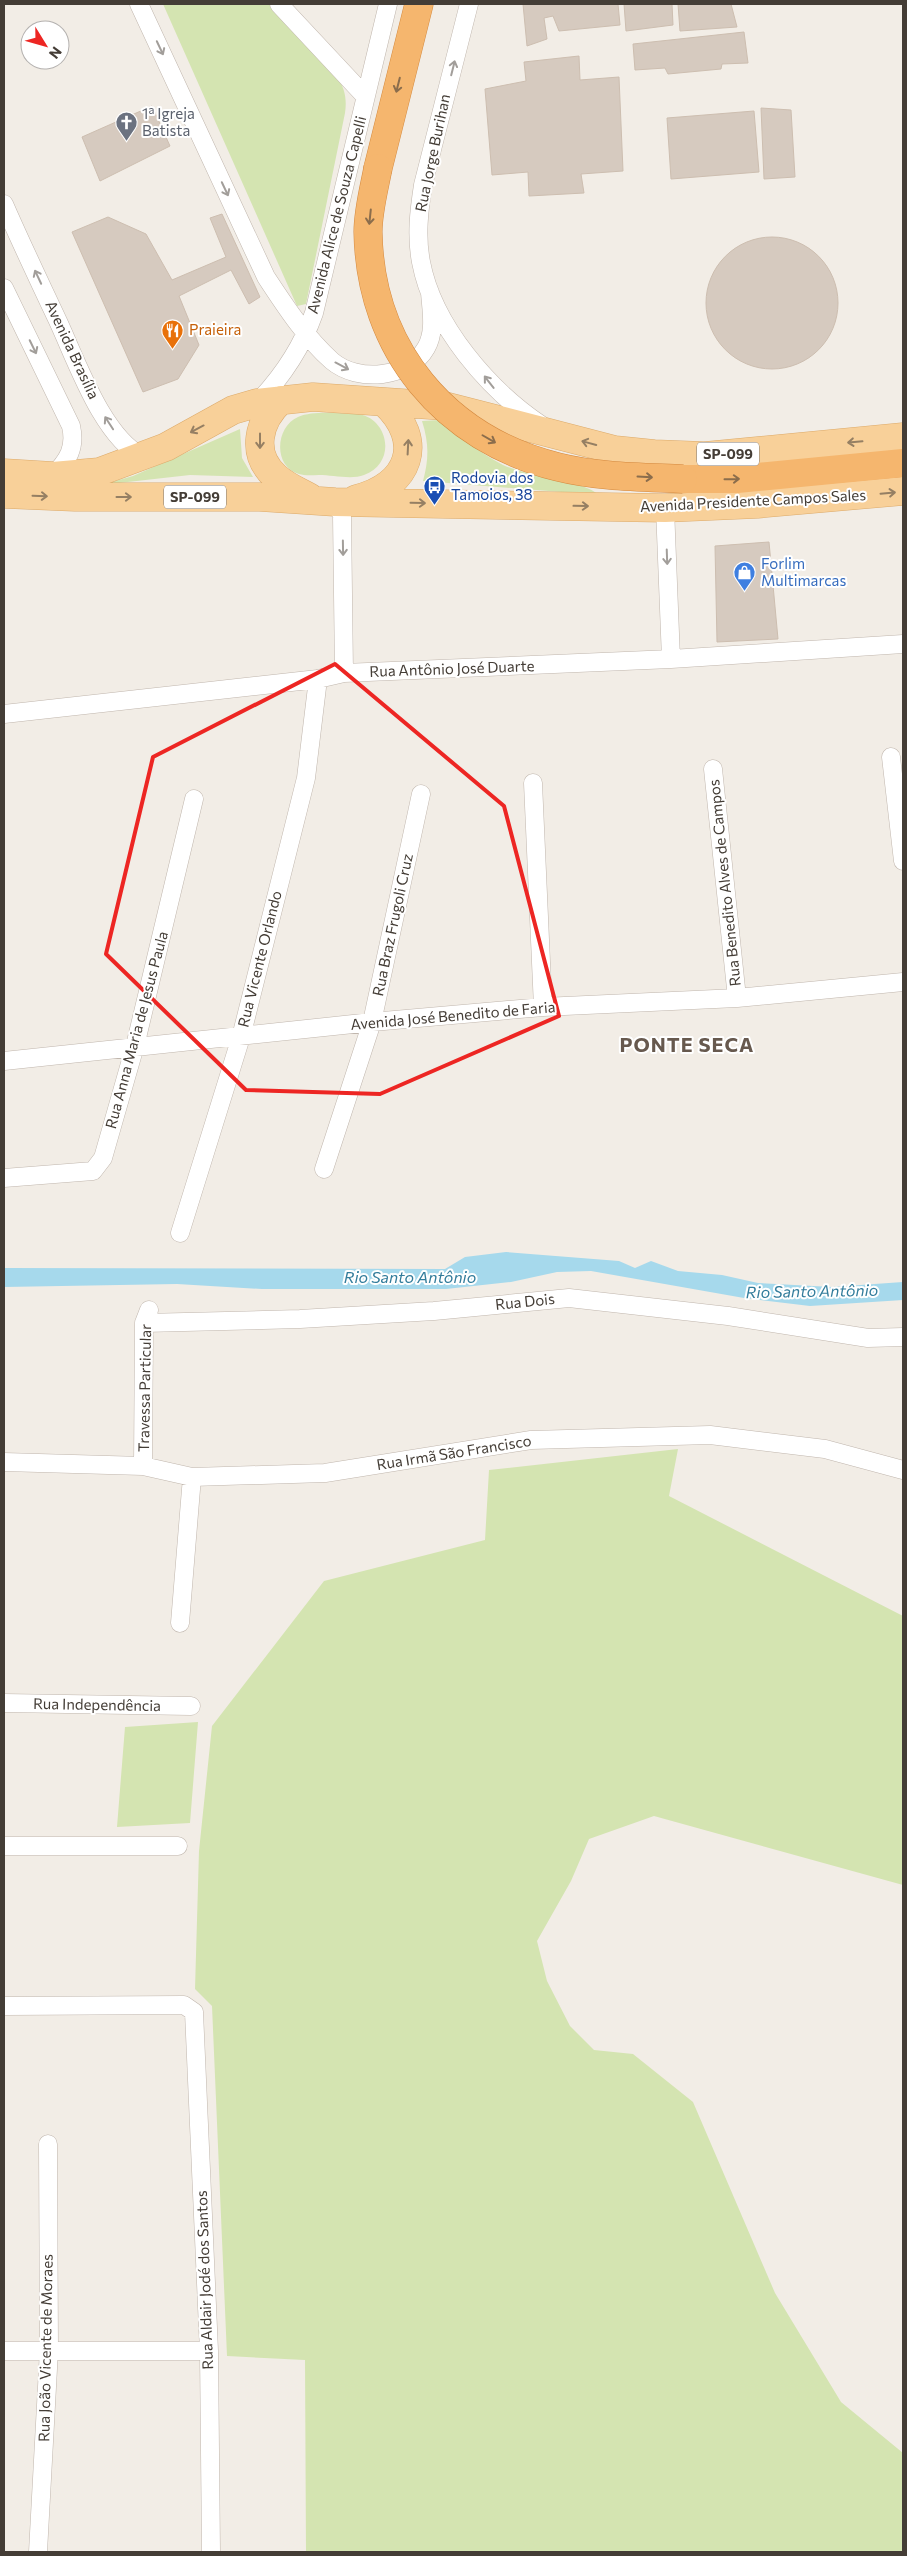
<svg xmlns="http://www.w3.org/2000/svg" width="907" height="2556" font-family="Commissioner,sans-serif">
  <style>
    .green { fill: #d4e4b1 }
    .water { fill: #a6d9ec }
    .building { fill: #d6cabf; stroke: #cdbeb0 }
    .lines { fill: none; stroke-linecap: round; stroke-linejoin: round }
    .minor-casing { stroke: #c0b6ad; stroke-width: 19 }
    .primary-casing { stroke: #dcaa6a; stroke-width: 29 }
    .motorway-casing { stroke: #d4893f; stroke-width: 29 }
    .minor { stroke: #fff; stroke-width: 18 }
    .primary { stroke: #f8d099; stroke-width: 28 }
    .motorway { stroke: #f5b66e; stroke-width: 28 }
    .motorway-bridge-casing { stroke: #d4893f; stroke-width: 29; stroke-linecap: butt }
    .motorway-bridge { stroke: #f5b66e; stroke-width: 28 }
    .oneway { stroke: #a29e9a }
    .oneway2 { stroke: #8b6d4c }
    .oneway3 { stroke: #957f63 }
    .marked { fill: none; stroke: #ed2623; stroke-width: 4; stroke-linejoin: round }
    .labels { text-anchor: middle; stroke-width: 4; stroke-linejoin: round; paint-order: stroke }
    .shield { fill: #fff; stroke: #7c7772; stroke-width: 1 }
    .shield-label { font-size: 14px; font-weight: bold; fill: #443d36 }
    .worship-label { font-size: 15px; fill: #5b616d; stroke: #fff; text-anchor: start }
    .street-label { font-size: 15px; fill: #443d36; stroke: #fff }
    .food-label { font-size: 15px; fill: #c56008; stroke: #fff; text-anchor: start }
    .transit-label { font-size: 15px; fill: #164399; stroke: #fff; text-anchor: start }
    .shop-label { font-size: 15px; fill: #366cbe; stroke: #fff; text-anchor: start }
    .water-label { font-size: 16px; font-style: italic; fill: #327c9b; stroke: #fff }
    .district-label { font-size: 20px; font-weight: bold; letter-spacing: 1px; fill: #67594e; stroke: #fff }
  </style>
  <rect width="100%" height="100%" fill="#f2ede6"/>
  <path class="green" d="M163,4H269L338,78C345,89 347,100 345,113L306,304L297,306Z
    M359,414C390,420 396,464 364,475C352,480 332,475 319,475C313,475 305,476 299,474C273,467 275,427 298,417C315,410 340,414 359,414Z
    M439,420C460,436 480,453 503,465C529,477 582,480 599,495L423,481C429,459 429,443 422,421Z
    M240,429L242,458L253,477L190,475L101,485L133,476Z
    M678,1449L669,1496L903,1616V1885L654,1816L589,1839L571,1881L537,1941L547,1981L570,2026L594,2050L633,2054L693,2102L775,2293L841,2402L903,2453V2552H306L305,2360L227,2356L212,2006L195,1989L199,1851L212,1726L324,1581L485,1540L489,1470Z
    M198,1722L190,1823L117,1827L125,1727Z"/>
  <path class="water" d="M506,1252L619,1261L635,1268L651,1261L678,1271L722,1275L758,1283L832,1287L903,1282V1300L810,1306L744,1298L591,1271L557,1272L511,1282L446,1289H262L177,1284L4,1287V1268L445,1269L465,1257Z"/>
  <path class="building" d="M523,4H618L620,25L559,31L553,16L544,18L547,39L527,46Z
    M624,4H672L673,25L626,31Z
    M678,4H731L737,27L680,31Z
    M744,32L748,63L722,64L721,69L668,74L665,68L635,70L633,44Z
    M579,56L580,80L619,77L623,171L581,174L584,193L529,196L528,172L492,175L485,89L526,81L524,62Z
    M152,106L170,146L100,181L82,137Z
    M761,108L791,110L795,177L764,179Z
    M754,111L759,172L671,179L667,118Z
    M222,214L260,297L249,304L231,270L179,296L199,345L178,379L143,392L72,232L108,217L146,234L172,280L226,257L210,218Z
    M706 303a66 66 0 1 1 132 0a66 66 0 1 1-132 0Z
    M769,542L778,639L717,642L715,546Z"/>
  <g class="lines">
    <defs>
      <path id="minor" d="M139,4L266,277C285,306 306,338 332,361C358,383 409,378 426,348C436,331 431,309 430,292
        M279,4L365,96
        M469,4L423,185C419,211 416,236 421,262C433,326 489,390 541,425
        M4,204C21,243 39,281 57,319C76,359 102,437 143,457
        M4,288L71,426C76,448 68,460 53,476
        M257,403C282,377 302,347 314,313L388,4
        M335,502L342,515L344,673
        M665,508L671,659
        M4,714L318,679L344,673L671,659L903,644
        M891,757L903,861
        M713,769L737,998
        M533,783L543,1007
        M4,1061L372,1022L543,1007L737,998L903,982
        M324,1169L372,1022L421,794
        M4,1178L93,1171L103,1158L135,1046L194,799
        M180,1233L241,1037L306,778L318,679
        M144,1323L300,1319L434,1311L569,1298L728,1316L868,1338L903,1337
        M4,1462L143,1466L192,1477L325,1473L531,1440L710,1435L825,1449L903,1470
        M143,1466L144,1323L149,1310
        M180,1623L192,1477
        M4,1703L191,1706
        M4,1846H178
        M4,2006L184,2005L194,2012L209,2351L211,2552
        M4,2351H209
        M38,2552L49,2350L48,2144"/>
      <path id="primary" d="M281,400C258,421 250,454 276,477C286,486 298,491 309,497
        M4,473L53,476L99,472L166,447L233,410L257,403L313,397L445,406L615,450L654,454L705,456L903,437
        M4,494L75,497H260L335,502L665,508L757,504L903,491
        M356,499C410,486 426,441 384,402"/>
      <path id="motorway" d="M378,168L419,4
        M683,479H737L903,463"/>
    </defs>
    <use href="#minor" class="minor-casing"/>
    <use href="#primary" class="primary-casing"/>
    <use href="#motorway" class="motorway-casing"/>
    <use href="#minor" class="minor"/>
    <use href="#primary" class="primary"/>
    <use href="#motorway" class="motorway"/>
    <defs>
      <path id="motorway-bridge" d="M378,168C374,189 368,211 368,232C370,350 445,439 558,467C598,477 642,477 683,479"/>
    </defs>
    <use href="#motorway-bridge" class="motorway-bridge-casing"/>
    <use href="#motorway-bridge" class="motorway-bridge"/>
  </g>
  <defs><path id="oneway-shaft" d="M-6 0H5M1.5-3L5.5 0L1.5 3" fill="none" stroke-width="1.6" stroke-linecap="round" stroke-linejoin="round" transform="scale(1.25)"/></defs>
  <g class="oneway">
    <use href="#oneway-shaft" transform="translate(160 48) rotate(65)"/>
    <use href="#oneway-shaft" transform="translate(453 68) rotate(-76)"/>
    <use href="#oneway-shaft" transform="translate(225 189) rotate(65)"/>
    <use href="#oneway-shaft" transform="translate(38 277) rotate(-115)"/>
    <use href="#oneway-shaft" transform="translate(33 347) rotate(64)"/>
    <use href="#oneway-shaft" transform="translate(342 366) rotate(28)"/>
    <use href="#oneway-shaft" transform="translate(489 382) rotate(-128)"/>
    <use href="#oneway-shaft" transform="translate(109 423) rotate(-123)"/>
    <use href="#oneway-shaft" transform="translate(343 548) rotate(89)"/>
    <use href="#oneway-shaft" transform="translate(667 557) rotate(88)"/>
  </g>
  <g class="oneway2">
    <use href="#oneway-shaft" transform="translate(398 85) rotate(104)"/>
    <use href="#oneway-shaft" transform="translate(370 217) rotate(96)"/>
    <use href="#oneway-shaft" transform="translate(489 439) rotate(30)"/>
    <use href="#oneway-shaft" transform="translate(645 477) rotate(3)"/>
    <use href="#oneway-shaft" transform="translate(732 479) rotate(-1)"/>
  </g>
  <g class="oneway3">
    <use href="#oneway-shaft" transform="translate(197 429) rotate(152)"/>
    <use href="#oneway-shaft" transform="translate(260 441) rotate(90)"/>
    <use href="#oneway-shaft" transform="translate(855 442) rotate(175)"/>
    <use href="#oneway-shaft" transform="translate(589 443) rotate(-165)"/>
    <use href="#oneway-shaft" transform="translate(408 447) rotate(-87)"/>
    <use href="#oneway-shaft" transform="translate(888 493) rotate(-5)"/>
    <use href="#oneway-shaft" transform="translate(40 496) rotate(2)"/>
    <use href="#oneway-shaft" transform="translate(124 497)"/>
    <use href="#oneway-shaft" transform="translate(418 503) rotate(1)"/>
    <use href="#oneway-shaft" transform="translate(581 506) rotate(1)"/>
  </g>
  <path class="marked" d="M335,664L504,806L559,1016L380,1094L246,1090L106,954L153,757Z"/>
  <defs>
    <symbol id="church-pin" viewBox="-11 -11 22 30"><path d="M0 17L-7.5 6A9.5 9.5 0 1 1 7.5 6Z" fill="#6b7280" stroke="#fff"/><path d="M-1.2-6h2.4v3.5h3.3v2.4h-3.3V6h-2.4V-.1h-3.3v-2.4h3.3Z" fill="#fff"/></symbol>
    <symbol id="restaurant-pin" viewBox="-11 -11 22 30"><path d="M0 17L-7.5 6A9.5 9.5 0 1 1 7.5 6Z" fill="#e8710a" stroke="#fff"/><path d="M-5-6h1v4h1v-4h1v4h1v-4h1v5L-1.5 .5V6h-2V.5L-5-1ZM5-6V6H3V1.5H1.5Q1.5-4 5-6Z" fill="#fff"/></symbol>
    <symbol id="bus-pin" viewBox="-11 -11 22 30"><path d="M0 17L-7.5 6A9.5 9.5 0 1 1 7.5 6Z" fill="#1a4fb4" stroke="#fff"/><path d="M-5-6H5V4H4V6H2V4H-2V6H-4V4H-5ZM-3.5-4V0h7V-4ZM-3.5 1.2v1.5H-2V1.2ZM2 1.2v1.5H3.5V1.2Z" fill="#fff"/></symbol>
    <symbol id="shop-pin" viewBox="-11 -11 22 30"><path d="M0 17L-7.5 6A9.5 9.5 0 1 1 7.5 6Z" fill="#3f7fe0" stroke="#fff"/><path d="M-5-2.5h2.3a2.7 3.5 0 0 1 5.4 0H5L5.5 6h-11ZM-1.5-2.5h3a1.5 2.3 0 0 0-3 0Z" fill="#fff"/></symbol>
  </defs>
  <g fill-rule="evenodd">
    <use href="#church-pin" x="114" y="110" width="25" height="34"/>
    <use href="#restaurant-pin" x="160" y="318" width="25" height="34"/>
    <use href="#bus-pin" x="422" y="474" width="25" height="34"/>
    <use href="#shop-pin" x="732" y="560" width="25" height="34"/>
  </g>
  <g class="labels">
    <g class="shield">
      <rect x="697" y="442.5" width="62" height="23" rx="4"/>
      <rect x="164" y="485.5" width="62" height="23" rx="4"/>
    </g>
    <g class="shield-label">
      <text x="728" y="459">SP-099</text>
      <text x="195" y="502">SP-099</text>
    </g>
    <g class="worship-label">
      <text x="142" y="119">1ª Igreja<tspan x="142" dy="17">Batista</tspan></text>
    </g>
    <g class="street-label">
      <text transform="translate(433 153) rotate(-78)" y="5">Rua Jorge Burihan</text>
      <text transform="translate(337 215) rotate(-76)" y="5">Avenida Alice de Souza Capelli</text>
      <text transform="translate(72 350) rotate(65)" y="5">Avenida Brasília</text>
      <text transform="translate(753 501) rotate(-3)" y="5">Avenida Presidente Campos Sales</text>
      <text transform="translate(452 669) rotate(-2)" y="5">Rua Antônio José Duarte</text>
      <text transform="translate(725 883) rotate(-96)" y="5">Rua Benedito Alves de Campos</text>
      <text transform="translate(393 925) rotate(-78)" y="5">Rua Braz Frugoli Cruz</text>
      <text transform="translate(260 959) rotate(-76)" y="5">Rua Vicente Orlando</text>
      <text transform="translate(453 1016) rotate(-5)" y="5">Avenida José Benedito de Faria</text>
      <text transform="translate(137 1030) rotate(-75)" y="5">Rua Anna Maria de Jesus Paula</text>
      <text transform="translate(525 1302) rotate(-6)" y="5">Rua Dois</text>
      <text transform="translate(145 1388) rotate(-89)" y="5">Travessa Particular</text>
      <text transform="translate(454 1453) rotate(-9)" y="5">Rua Irmã São Francisco</text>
      <text transform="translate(97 1705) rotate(1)" y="5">Rua Independência</text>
      <text transform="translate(205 2280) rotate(-92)" y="5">Rua Aldair Jodé dos Santos</text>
      <text transform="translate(46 2348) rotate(-89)" y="5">Rua João Vicente de Moraes</text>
    </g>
    <g class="food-label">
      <text x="189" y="335">Praieira</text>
    </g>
    <g class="transit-label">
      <text x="451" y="483">Rodovia dos<tspan x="451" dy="17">Tamoios, 38</tspan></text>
    </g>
    <g class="shop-label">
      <text x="761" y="569">Forlim<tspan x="761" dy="17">Multimarcas</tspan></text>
    </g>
    <g class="water-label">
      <text x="410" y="1283">Rio Santo Antônio</text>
      <text transform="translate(812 1291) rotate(-1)" y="6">Rio Santo Antônio</text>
    </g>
    <g class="district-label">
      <text x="687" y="1052">PONTE SECA</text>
    </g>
  </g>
  <rect width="907" height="2556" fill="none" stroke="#443d36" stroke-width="10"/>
  <g transform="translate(45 45) rotate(127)"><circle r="24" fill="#ffffff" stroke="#b4b1af"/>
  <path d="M0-4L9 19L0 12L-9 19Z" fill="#ed2623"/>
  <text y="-8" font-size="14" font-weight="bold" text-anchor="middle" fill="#443d36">N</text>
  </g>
</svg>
